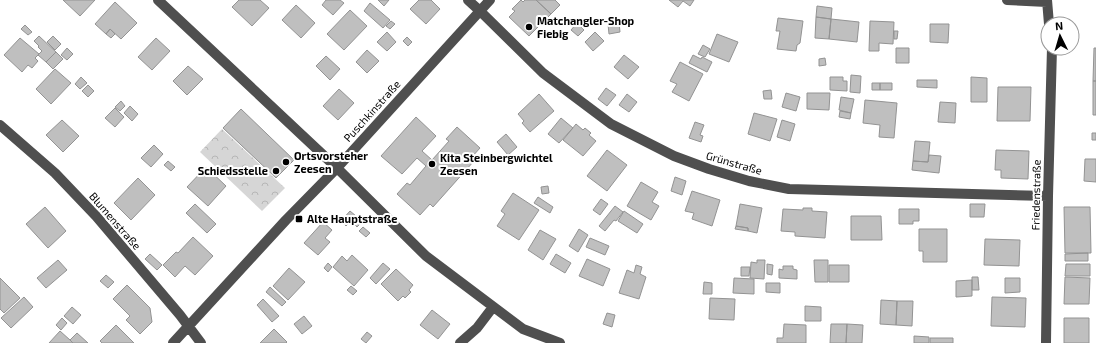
<svg xmlns="http://www.w3.org/2000/svg" width="1096" height="343" font-family="'Exo 2',sans-serif">
  <style>
    .park { fill: url(#park-crowns) }
    .building { fill: #bfbfbf; stroke: #939393 }
    .lines { fill: none; stroke-linecap: round; stroke-linejoin: round }
    .minor { stroke: #4f4f4f; stroke-width: 10 }
    .poi-dot { fill: #000; stroke: #fff; stroke-width: 1.5 }
    .labels { text-anchor: middle; stroke-width: 4; stroke-linejoin: round; paint-order: stroke }
    .poi-label { font-size: 11px; font-weight: bold; fill: #000; stroke: #fff; text-anchor: start }
    .street-label { font-size: 11px; fill: #000; stroke: #fff }
  </style>
  <defs>
    <pattern id="park-crowns" width="20" height="18" patternUnits="userSpaceOnUse"><rect width="20" height="18" fill="#d6d6d6"/><path d="M2 6a3 3 0 1 1 6 0M12 15a3 3 0 1 1 6 0" fill="none" stroke="#b6b6b6"/></pattern>
  </defs>
  <rect width="100%" height="100%" fill="#fff"/>
  <path class="park" d="M222,129L285,188L262,211L200,152Z"/>
  <path class="building" d="M63,0H95L80,16Z
    M239,0H260L269,8L252,26L232,7Z
    M326,0H340L344,3L333,15L322,5Z
    M378,0H389L384,6Z
    M419,0H431L440,9L426,24L410,9Z
    M521,0L523,2L525,0H536L551,14L529,36L509,17L515,11L512,9Z
    M536,0H555L560,5L551,14Z
    M669,0H694L690,6L683,1L678,7Z
    M115,2L137,23L121,39L110,29L106,34L95,24Z
    M370,3L390,20L383,28L364,11Z
    M296,5L315,23L301,38L282,20Z
    M817,6L832,8L831,19L816,17Z
    M350,10L367,26L344,50L327,34Z
    M816,17L831,19L829,39L815,38Z
    M778,18L803,21L800,43L797,45L796,51L777,49L780,31H776Z
    M831,19L859,22L857,42L829,39Z
    M391,21L395,24L390,29L386,26Z
    M870,21L894,22L893,44L879,43V51H869Z
    M619,22L620,32L609,34L608,24Z
    M577,23L584,30L578,36L571,30Z
    M930,24H949L948,43L930,42Z
    M25,25L32,32L28,35L21,29Z
    M110,29L115,34L111,38L106,34Z
    M894,31H898L897,39H894Z
    M387,32L396,42L387,51L377,42Z
    M595,32L604,41L593,51L585,42Z
    M717,34L738,42L729,62L709,54Z
    M39,36L56,52L46,62L38,55L42,51L38,47L39,46L34,41Z
    M53,36L61,44L55,50L47,42Z
    M407,37L412,42L408,46L403,41Z
    M20,38L39,54L35,58L38,61L32,68L28,65L22,72L4,55Z
    M156,38L170,51L152,70L138,57Z
    M703,45L710,49L705,57L698,54Z
    M67,48L73,54L67,60L61,55Z
    M896,48H909V63H896Z
    M1094,48H1096V81H1093Z
    M367,50L379,61L367,73L356,62Z
    M56,52L63,59L53,69L46,62Z
    M624,55L639,67L628,79L614,67Z
    M693,55L701,59L702,57L712,62L707,72L689,63Z
    M326,56L340,69L330,80L316,66Z
    M825,58L826,65L819,66V59Z
    M680,62L703,74L689,101L672,92L677,84L670,81Z
    M188,66L203,79L187,95L173,81Z
    M55,69L71,83L51,104L36,89Z
    M851,75L861,76L860,93L850,92Z
    M81,77L87,83L80,89L75,84Z
    M830,77H843V81H847V91L830,90Z
    M971,77L987,78V102H971Z
    M917,80H937V88L917,87Z
    M1093,81H1096V115H1093Z
    M872,83H880V90H872Z
    M880,83H892V90H880Z
    M88,85L94,91L88,97L82,91Z
    M998,87H1031L1030,121H997Z
    M606,88L616,95L607,106L598,99Z
    M339,89L354,103L338,120L323,106Z
    M771,90L772,99H764L763,91Z
    M786,93L800,97L796,111L782,107Z
    M807,93H830L829,110L807,109Z
    M539,94L554,111L530,132L522,123L524,121L518,114Z
    M627,94L637,102L629,112L619,105Z
    M841,97L854,99L851,113L839,110Z
    M865,100L897,103L894,138L879,137L880,125L863,123Z
    M121,101L125,106L120,111L115,107Z
    M940,102L956,103L955,123L938,122Z
    M130,106L138,114L132,121L124,113Z
    M115,108L124,117L115,127L105,118Z
    M241,109L294,160L276,178L223,128Z
    M840,111L851,113L850,119L839,117Z
    M754,113L777,119L770,141L748,134Z
    M416,117L436,136L422,151L432,160L449,141L446,139L457,127L480,148L471,158L474,161L433,207L430,204L420,215L397,194L407,183L410,185L426,166L417,158L402,174L381,156Z
    M561,118L573,128L559,143L548,134Z
    M62,120L79,136L63,152L46,135Z
    M782,120L795,124L790,141L777,137Z
    M695,122L704,125L700,135L703,136L701,142L689,138Z
    M576,124L583,130L585,128L591,133L589,135L596,141L583,156L563,140Z
    M1092,133H1096V140H1092Z
    M506,134L517,147L508,155L497,142Z
    M915,141L930,142L928,162L913,161Z
    M154,145L163,154L151,167L141,158Z
    M607,150L627,165L607,191L587,176Z
    M996,150L1029,151L1028,179L1001,178V170H995Z
    M929,155L941,156L939,173L912,170L913,161L928,162Z
    M1085,159H1096V182L1084,181Z
    M168,161L175,167L171,171L164,165Z
    M206,167L226,186L208,206L187,187Z
    M675,177L686,181L682,195L671,191Z
    M138,178L155,195L131,220L114,203Z
    M641,182L658,192L652,202L659,206L651,220L627,206Z
    M548,186L549,193L542,194L541,187Z
    M692,191L720,200L712,226L692,219L694,213L685,211Z
    M513,193L539,210L519,240L497,226L505,214L501,211Z
    M538,197L553,207L550,213L534,203Z
    M601,199L608,204L600,215L593,210Z
    M195,204L216,224L207,233L186,213Z
    M740,204L762,208L757,233L748,231V228L736,226Z
    M970,204H985L984,217H970Z
    M615,206L623,212L616,221L614,220L605,231L599,226Z
    M45,207L66,231L48,248L26,224Z
    M1064,207H1090L1091,253H1065Z
    M803,208H812V211L827,212L825,238L795,236V232L781,231L783,209L803,210Z
    M899,209H919V221H913V224H899Z
    M350,211L356,216L346,226L341,221Z
    M624,211L643,224L637,233L618,221Z
    M851,216H881L882,240H851Z
    M356,217L362,222L357,227L352,222Z
    M323,222L332,230L325,238L330,242L318,255L304,243Z
    M736,226L748,228V231L735,229Z
    M363,227L370,233L366,237L359,231Z
    M579,229L588,235L578,252L569,246Z
    M919,229H947V262H923V251H919Z
    M540,230L556,239L543,260L528,250Z
    M193,237L213,256L195,275L185,266L175,277L163,265L176,252L178,253Z
    M590,238L609,246L605,255L586,247Z
    M985,239L1020,240L1019,266L984,265Z
    M1088,253V261H1065V254Z
    M150,254L162,265L157,270L145,259Z
    M556,254L571,263L565,273L550,264Z
    M352,255L368,270L354,286L333,267L342,256L347,261Z
    M587,259L610,269L603,286L579,276Z
    M58,260L67,270L46,288L37,278Z
    M757,260H765L764,279L750,278L751,262L757,263Z
    M814,260H828V282H815Z
    M328,263L332,267L328,272L324,268Z
    M383,263L390,269L376,284L370,278Z
    M767,264L773,265L772,275L767,274Z
    M1066,264H1090V276H1065Z
    M636,265L642,267L640,274L646,277L639,299L619,293L627,270L634,273Z
    M829,265H849V282H829Z
    M783,266H793V269L797,270V279L779,278V269L783,270Z
    M741,267H750L749,276H741Z
    M289,268L305,282L288,300L273,286Z
    M396,269L413,285L409,290L411,292L405,298L403,296L398,301L381,284Z
    M106,275L114,282L108,288L100,281Z
    M972,277H978L979,290H972Z
    M1065,277L1090,278L1089,304H1064Z
    M0,278L20,298L4,313L0,309Z
    M734,278L754,279V294L733,293Z
    M1005,278H1020V292L1005,293Z
    M972,280V296L956,297V281Z
    M704,282L712,283V294H703Z
    M766,283H780V293L766,292Z
    M127,285L150,308L152,322L140,334L126,320L130,316L113,299Z
    M351,286L357,291L353,295L347,290Z
    M270,287L286,302L282,306L266,292Z
    M24,297L33,307L11,328L1,318Z
    M992,297L1026,298L1025,327L991,326Z
    M710,298L735,299L734,320L709,319Z
    M263,299L279,316L272,322L257,305Z
    M881,300L897,301L896,325L880,324Z
    M897,301H913L912,326L896,325Z
    M805,306L821,307V321H805Z
    M72,307L81,315L73,324L64,316Z
    M432,310L450,324L438,339L420,325Z
    M607,313L615,315L612,327L603,324Z
    M304,316L312,326L302,334L294,324Z
    M62,318L67,323L61,330L56,325Z
    M1064,318H1089V343H1064Z
    M784,324L806,325V343H777V338H783Z
    M831,324H847L846,343H830Z
    M847,324L863,325L862,343H846Z
    M116,325L134,343H102L100,341Z
    M274,329L287,342L286,343H260Z
    M60,331L70,340L73,343H49Z
    M367,332L372,336L366,343L361,339Z
    M77,333L88,343H73L70,340Z
    M914,336L929,337V343H914Z
    M930,338H953V343H930Z"/>
  <g class="lines">
    <path class="minor" d="M158,0L337,168L426,256L523,329L560,343
      M468,0L480,11L543,73L611,124L674,156L709,169L749,181L789,189L1048,196
      M1007,0L1047,2
      M1047,0L1049,24
      M0,125L55,173L96,216L180,315L201,343
      M173,343L286,220L337,168L490,0
      M460,343L477,328L493,307
      M1046,343L1048,196L1052,48"/>
  </g>
  <g class="poi-dot">
    <circle cx="529" cy="27" r="4"/>
    <circle cx="286" cy="162" r="4"/>
    <circle cx="432" cy="164" r="4"/>
    <circle cx="276" cy="171" r="4"/>
    <rect x="295" y="215" width="8" height="8" rx="2"/>
  </g>
  <g class="labels">
    <g class="poi-label">
      <text x="537" y="25">Matchangler-Shop<tspan x="537" dy="13">Fiebig</tspan></text>
      <text x="294" y="160">Ortsvorsteher<tspan x="294" dy="13">Zeesen</tspan></text>
      <text x="440" y="162">Kita Steinbergwichtel<tspan x="440" dy="13">Zeesen</tspan></text>
      <text x="268" y="175" text-anchor="end">Schiedsstelle</text>
      <text x="307" y="223">Alte Hauptstraße</text>
    </g>
    <g class="street-label">
      <text transform="translate(372 111) rotate(-48)" y="4">Puschkinstraße</text>
      <text transform="translate(734 163) rotate(16)" y="4">Grünstraße</text>
      <text transform="translate(1036 195) rotate(-89)" y="4">Friedenstraße</text>
      <text transform="translate(115 221) rotate(49)" y="4">Blumenstraße</text>
    </g>
  </g>
  <g transform="translate(1060 36) rotate(355)"><circle r="19" fill="#ffffff" stroke="#999999"/>
  <path d="M0-3L7 15L0 10L-7 15Z" fill="#000000"/>
  <text y="-6" font-size="11" font-weight="bold" text-anchor="middle" fill="#000000">N</text>
  </g>
</svg>
